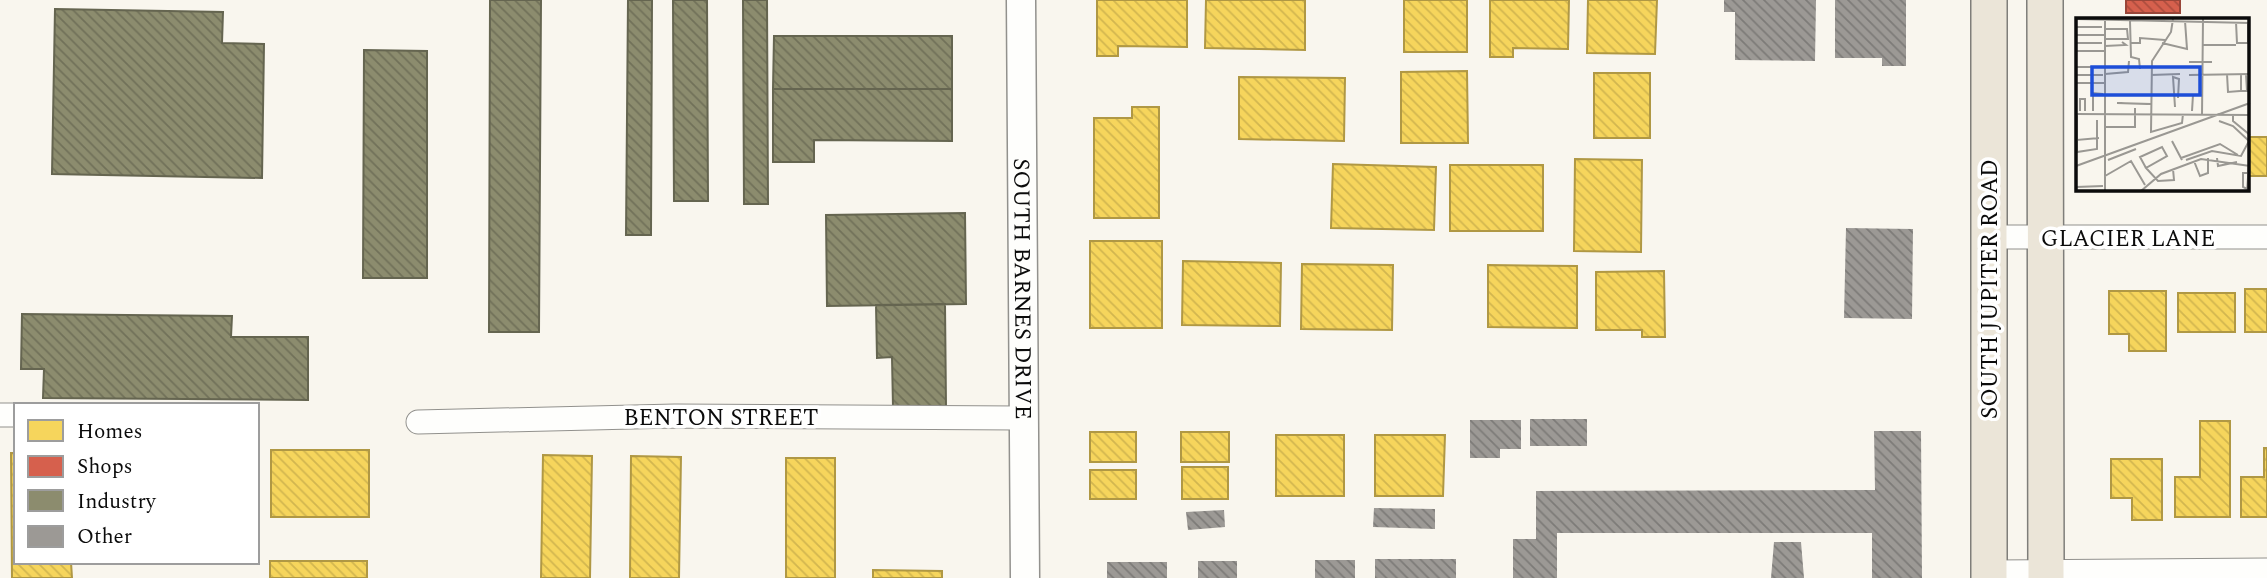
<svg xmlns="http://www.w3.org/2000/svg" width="2267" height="578" font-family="Spectral,serif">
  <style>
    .homes { fill: url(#homes-back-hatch); stroke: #b09844; stroke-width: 2 }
    .shops { fill: url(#shops-back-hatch); stroke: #994639; stroke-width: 2 }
    .industry { fill: url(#industry-back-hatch); stroke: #656550; stroke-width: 2 }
    .building { fill: url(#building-back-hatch) }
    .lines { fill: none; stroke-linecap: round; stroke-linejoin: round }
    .minor-casing { stroke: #92918d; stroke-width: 25 }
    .tertiary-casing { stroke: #92918d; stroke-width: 31 }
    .primary-casing { stroke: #7f7e7a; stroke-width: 38 }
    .minor { stroke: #fefefc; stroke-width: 23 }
    .tertiary { stroke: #fefefc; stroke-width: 28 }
    .primary { stroke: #ebe5d8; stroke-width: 35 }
    .labels { text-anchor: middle; stroke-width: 7; stroke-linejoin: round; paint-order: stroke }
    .street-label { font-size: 23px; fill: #0b0b0b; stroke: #fff }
    .inset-road { fill: none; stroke: #9a9893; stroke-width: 2 }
    .view { fill: #1d4ed8; fill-opacity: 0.15; stroke: #1d4ed8; stroke-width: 3.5 }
    .inset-edge { fill: none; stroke: #0b0b0b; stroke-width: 3.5 }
  </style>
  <defs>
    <pattern id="homes-back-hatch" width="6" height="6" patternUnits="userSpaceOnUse" patternTransform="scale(1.75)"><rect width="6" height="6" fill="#f6d55c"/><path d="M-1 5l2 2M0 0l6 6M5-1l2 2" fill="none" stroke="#d2b64f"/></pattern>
    <pattern id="shops-back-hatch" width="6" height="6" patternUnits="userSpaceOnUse" patternTransform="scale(1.75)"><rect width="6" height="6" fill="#d6604d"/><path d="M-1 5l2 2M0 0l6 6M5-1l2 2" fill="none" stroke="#ac4d3e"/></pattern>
    <pattern id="industry-back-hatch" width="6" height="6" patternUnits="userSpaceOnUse" patternTransform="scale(1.75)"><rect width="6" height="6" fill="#8c8c6e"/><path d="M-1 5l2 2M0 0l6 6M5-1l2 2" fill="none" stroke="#717159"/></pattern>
    <pattern id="building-back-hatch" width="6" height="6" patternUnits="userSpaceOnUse" patternTransform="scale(1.75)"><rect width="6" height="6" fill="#9c9995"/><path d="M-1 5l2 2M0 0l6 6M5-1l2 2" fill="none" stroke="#7d7b78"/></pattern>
  </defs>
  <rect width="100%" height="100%" fill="#f9f6ee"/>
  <path class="homes" d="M1097,0H1187V47L1118,46V56H1097Z
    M1206,0H1305V50L1205,48Z
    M1404,0H1467V52H1404Z
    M1490,0H1569L1568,49L1513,48V57H1490Z
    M1588,0H1657L1655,54L1587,53Z
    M1467,71L1468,143H1401V72Z
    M1594,73H1650V138H1594Z
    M1239,77L1345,78L1344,141L1239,139Z
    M1132,107H1159V218H1094V118H1132Z
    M2248,137H2267V176H2248Z
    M1575,159L1642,160L1641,252L1574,251Z
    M1333,164L1436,167L1434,230L1331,228Z
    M1450,165H1543V231H1450Z
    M1090,241H1162V328H1090Z
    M1183,261L1281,263L1280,326L1182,325Z
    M1302,264L1393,265L1392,330L1301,329Z
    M1488,265L1577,266V328L1488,327Z
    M1664,271L1665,337H1642V330H1596V272Z
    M2245,289H2267V332H2245Z
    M2109,291H2166V351H2129V334H2109Z
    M2178,293H2235V332H2178Z
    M2200,421H2230V517H2175V477H2200Z
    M1090,432H1136V462H1090Z
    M1181,432H1229V462H1181Z
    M1276,435H1344V496H1276Z
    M1375,435H1445L1443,496H1375Z
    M2264,448H2267V517H2241V477H2264Z
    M271,450H369V517H271Z
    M11,453H16V562H71L72,578H12Z
    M543,455L592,456L590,578H541Z
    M631,456L681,457L679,578H630Z
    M786,458H835V578H786Z
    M2111,459H2162V520H2132V498H2111Z
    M1182,467H1228V499H1182Z
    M1090,470H1136V499H1090Z
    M270,561H367V578H270Z
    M873,570L942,571V578H873Z"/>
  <path class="shops" d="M2126,0H2180V13H2126Z"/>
  <path class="industry" d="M490,0H541L539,332H489Z
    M628,0H652L651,235H626Z
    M673,0H707L708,201H674Z
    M743,0H767L768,204H744Z
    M55,9L223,12L222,43L264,44L262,178L52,174Z
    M774,36H952V89H773Z
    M364,50L427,51V278H363Z
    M773,89H952V141L814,140V162H773Z
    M965,213L966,304L827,306L826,215Z
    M945,304L946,406L893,407L892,357L877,358L876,305Z
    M22,314L232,316L231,337H308V400L43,398L44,369H21Z"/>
  <path class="building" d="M1724,0H1816L1815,61L1735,60V12H1724Z
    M1835,0H1906V66H1882V58H1835Z
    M1846,228L1913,229L1912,319L1844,318Z
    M1530,419H1587V446H1530Z
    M1470,420H1521V449H1500V458H1470Z
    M1874,431H1921L1922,578H1872V533H1557V578H1513V539H1536V491L1875,490Z
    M1374,508L1435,509V529L1373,527Z
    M1224,510L1225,527L1188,530L1186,512Z
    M1774,542H1801L1804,578H1771Z
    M1375,559H1456V578H1375Z
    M1315,560H1355V578H1315Z
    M1198,561H1237V578H1198Z
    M1107,562H1167V578H1107Z"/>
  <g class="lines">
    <defs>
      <path id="minor" d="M1989,237H2267
        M0,415H16
        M418,422L675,416L1024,418
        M1989,572L2267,570"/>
      <g id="tertiary">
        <path id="s1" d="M1021,0L1025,578"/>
      </g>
      <path id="primary" d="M1989,0V578
        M2045,0L2046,578"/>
    </defs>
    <use href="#minor" class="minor-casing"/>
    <use href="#tertiary" class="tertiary-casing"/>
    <use href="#primary" class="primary-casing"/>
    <use href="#minor" class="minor"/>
    <use href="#tertiary" class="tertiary"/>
    <use href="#primary" class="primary"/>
  </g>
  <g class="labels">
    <g class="street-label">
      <text x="2128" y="246">GLACIER LANE</text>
      <text dy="8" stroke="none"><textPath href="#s1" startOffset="289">SOUTH BARNES DRIVE</textPath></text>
      <text transform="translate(1989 289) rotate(-90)" y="8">SOUTH JUPITER ROAD</text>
      <text x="721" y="425">BENTON STREET</text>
    </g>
  </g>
  <g transform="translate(2076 18)">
    <rect width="173" height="173" fill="#f9f6ee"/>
    <path class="inset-road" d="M29,0V173M0,1L174,5M97,1L95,14L76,43L75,114L106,105L107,96M54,3L55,39L63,41L64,51M160,4L161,25H172V5M0,9H26M29,11H51L52,21H29M0,17H29M0,25H26M55,25H64V20L89,22M86,25L111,31L109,3M127,27H160M29,28L50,27L46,24M0,33H29M113,44H136M0,49H29M29,56L52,54L53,43M151,56L152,74L164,73M165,56V73H171L170,56M0,57H27M75,57L104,56M113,57L174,56M0,65H29M71,86L41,85L75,86M99,89L97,59L103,61L102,80M4,93V81H9V93M17,93V75L27,76M116,93L117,77H127M0,96L174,97M1,96V122L23,120M126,97L127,1M157,97V103L174,117M29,109H59V90M1,122V134L21,131V102M96,123L106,142M105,140L144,126L162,137M141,140L142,148L161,144M32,142L60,131M110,142L136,133L165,138L173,123L157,108L143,103M118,143L124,158L132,155V140M0,148L174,85M70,150L64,139L86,129L91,138L70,150L82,163L98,162L97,151M171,155H167V169L171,171M29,158L55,143L69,167M0,169L27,168M65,173L85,156L125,141L174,148M171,173L173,146"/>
    <path class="view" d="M16,49H124V77H16Z"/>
    <rect width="173" height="173" class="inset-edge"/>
  </g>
  <rect x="14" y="403" width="245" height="161" fill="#ffffff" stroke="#9d9d9d" stroke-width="2"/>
  <rect x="28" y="420" width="35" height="21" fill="#f6d55c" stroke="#9d9d9d" stroke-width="2"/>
  <text x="77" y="438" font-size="21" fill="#0b0b0b">Homes</text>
  <rect x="28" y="456" width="35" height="21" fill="#d6604d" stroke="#9d9d9d" stroke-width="2"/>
  <text x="77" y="473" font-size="21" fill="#0b0b0b">Shops</text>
  <rect x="28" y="490" width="35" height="21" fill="#8c8c6e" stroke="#9d9d9d" stroke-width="2"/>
  <text x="77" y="508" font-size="21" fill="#0b0b0b">Industry</text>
  <rect x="28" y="526" width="35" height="21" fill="#9c9995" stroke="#9d9d9d" stroke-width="2"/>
  <text x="77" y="543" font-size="21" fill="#0b0b0b">Other</text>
</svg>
